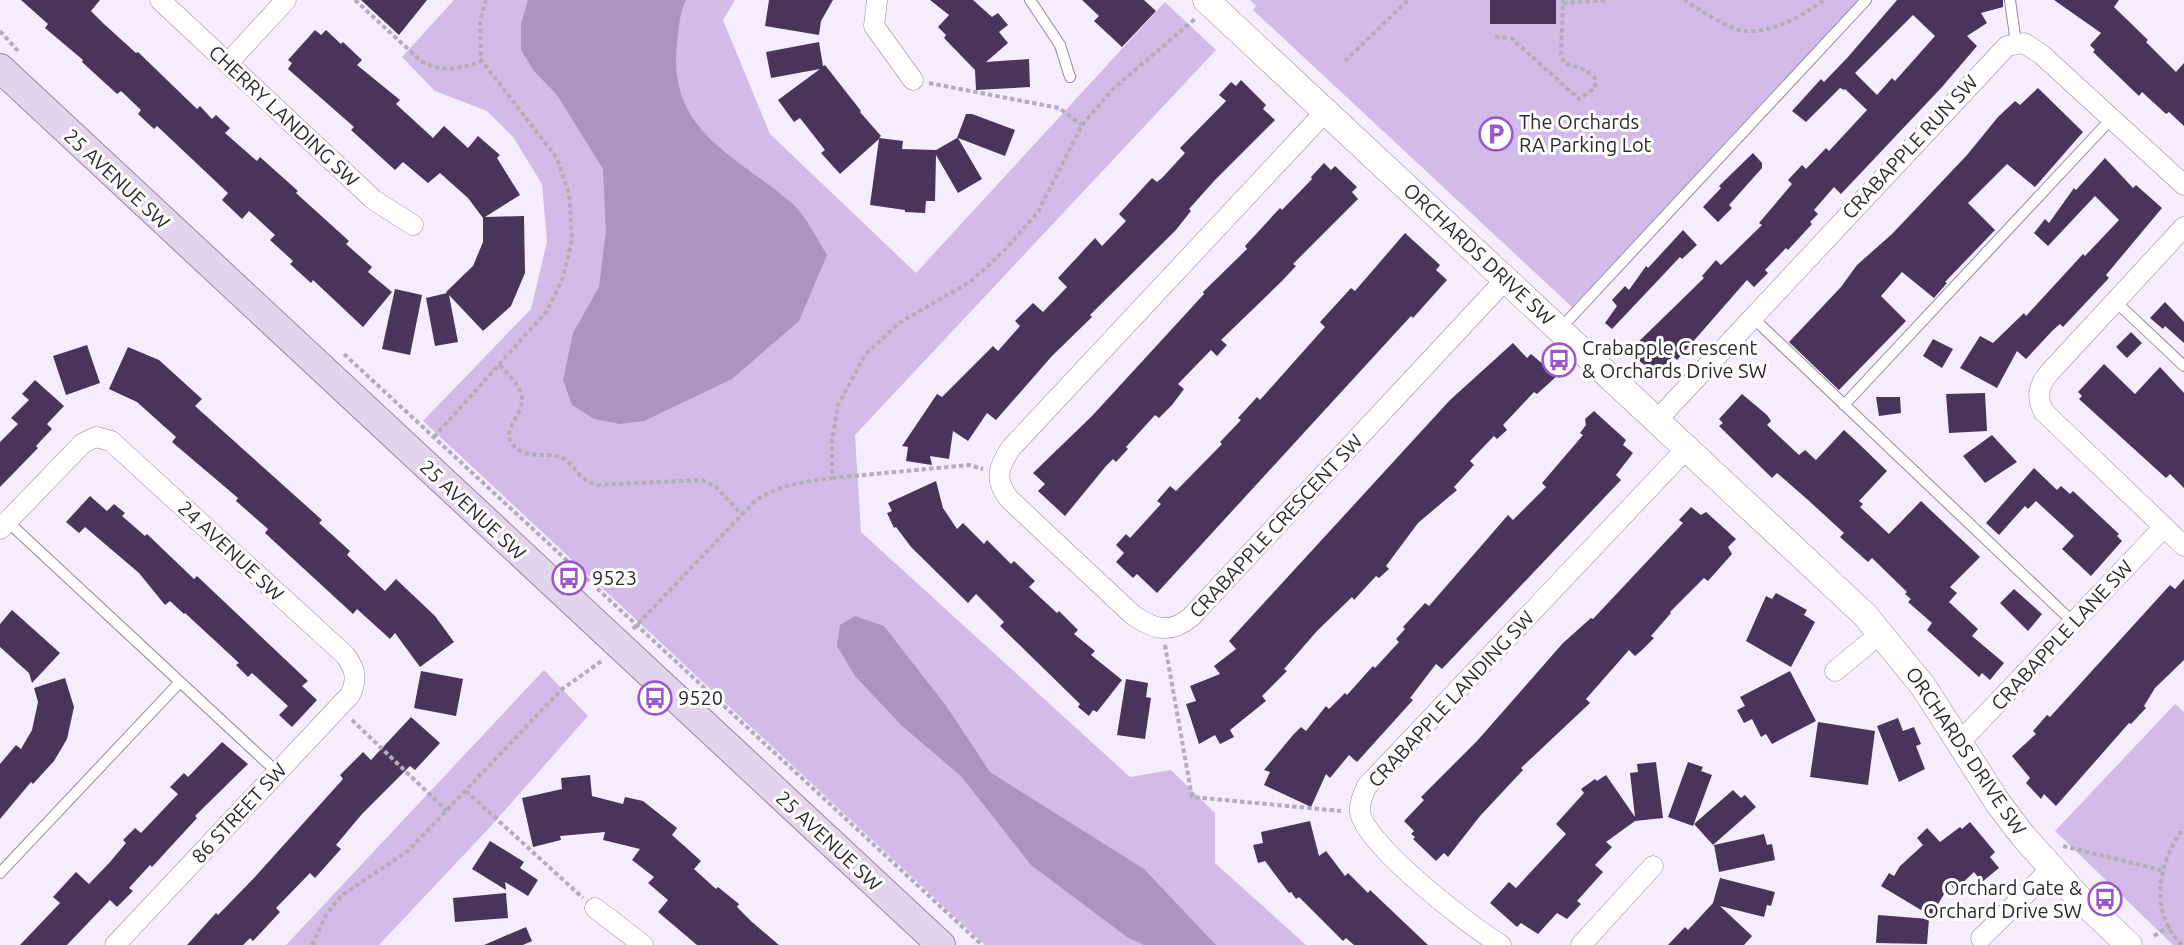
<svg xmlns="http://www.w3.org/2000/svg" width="2184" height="945" font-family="Ubuntu,sans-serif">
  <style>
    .green { fill: #d2bce7 }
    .water { fill: #ab95c0 }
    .building { fill: #49355a; fill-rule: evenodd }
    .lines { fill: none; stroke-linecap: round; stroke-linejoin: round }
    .service-casing { stroke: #938a9d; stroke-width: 12 }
    .minor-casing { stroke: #938a9d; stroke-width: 21 }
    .tertiary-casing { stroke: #938a9d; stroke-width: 27 }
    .secondary-casing { stroke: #938a9d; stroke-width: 30 }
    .path { stroke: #b3adbb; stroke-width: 4; stroke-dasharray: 4.5 3; stroke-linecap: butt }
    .service { stroke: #fff; stroke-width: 10 }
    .minor { stroke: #fff; stroke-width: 20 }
    .tertiary { stroke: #fff; stroke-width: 26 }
    .secondary { stroke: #e2d4ed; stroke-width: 28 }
    .labels { text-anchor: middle; stroke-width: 6; stroke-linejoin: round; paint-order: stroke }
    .street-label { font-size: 20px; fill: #2d2931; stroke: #fefefe }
    .poi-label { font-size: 20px; fill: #2d2931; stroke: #fefefe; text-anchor: start }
  </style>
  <rect width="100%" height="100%" fill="#f5edfe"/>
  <path class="green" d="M454,0H735L723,20L770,134L916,273L1165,2L1216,50L855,435L861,532L1130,777L1171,770L1215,813V863L1306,945H985L423,421L531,309L547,242L542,184L513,137L487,111L435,91L402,57Z
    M1250,0H1859L1572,307L1253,10L1256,6Z
    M544,670L588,716L491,826L379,945H286Z
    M2175,704L2184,712V945H2173L2055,831Z"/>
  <path class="water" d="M528,0H686C679,14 679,29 677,44C667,133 739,156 794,205C807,218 817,239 827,255L799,321L732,379L644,421L620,424L594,419L572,405L563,380L573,333L599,287L606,231L603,169L557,95L534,71L521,50V24Z
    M855,616L884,626L947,707L990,772L1144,869L1216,945H1144L1127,937L1031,865L961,776L902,726L855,676L837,646L840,625Z"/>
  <path class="building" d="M21,0H100L91,11L104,24L136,53L138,52L197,109L200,106L212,119L216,115L230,128L225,133L257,161L260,157L298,191L296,193L349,241L346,244L372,267L368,272L392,292L363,327L313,280L311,283L290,264L293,261L270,240L275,235L249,211L242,219L222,200L228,193L157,126L154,129L138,114L141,110L121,91L117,94L82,62L83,60L45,28L48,24Z
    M361,0H427L399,35Z
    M769,0H833L821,21L819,35L765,26Z
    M930,0H973L992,17L998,13L1008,25L999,32L1008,43L986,62L1029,59L1030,87L976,90L975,70L944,38L946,35L938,27L949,15Z
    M1082,0H1144L1156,11L1122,47L1094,21L1099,16Z
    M1490,0H1556V24H1490Z
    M1897,0H2003V7L1981,13L1987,23L1967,36L1977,46L1942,87L1841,194L1834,187L1814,210L1818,214L1810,222L1812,224L1788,250L1786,248L1765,270L1768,273L1754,287L1747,280L1677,360L1673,356L1657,375L1628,352L1704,278L1702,276L1716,260L1721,265L1762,225L1759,223L1792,184L1788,180L1802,165L1806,169L1826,148L1829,151L1867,110L1845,89L1844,90L1840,88L1806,122L1792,111L1821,79L1824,82L1848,57ZM1913,15L1935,36L1895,81L1892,78L1877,95L1855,73Z
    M2054,0H2119L2114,7L2148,40L2146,42L2176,72L2184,63V126L2169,112L2166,114L2142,92L2139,96L2093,52L2095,50L2090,45L2101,33Z
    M315,30L321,35L326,30L341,44L343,42L362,60L357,65L400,100L396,104L433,138L444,126L468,148L478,136L500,155L497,158L520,195L485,217L524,216L525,273L511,306L483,331L449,295L458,342L435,346L426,298L447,293L446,292L473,266L483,242V218L468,198L440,173L428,183L403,162L395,170L351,130L354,127L288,69L292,63L288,60Z
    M819,42L823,66L825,65L861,111L860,112L881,136L879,138L903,141L902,149L936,150L957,138L966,114H972L1015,130L1005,156L958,138L982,179L958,193L936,155L935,201H926L925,213L905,212V210L870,205L879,139L840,174L821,153L825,150L800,118L794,122L778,100L820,69L771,78L766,52Z
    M1241,80L1266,105L1263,109L1275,120L1215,180L1189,209L1191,211L1175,231L1090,315L1092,317L1052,356L996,420L987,413L968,441L953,431L949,459L930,456L932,465L906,461L908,447L902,446L937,394L942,397L993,346L998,351L1020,326L1015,321L1033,303L1043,312L1067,287L1058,278L1095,238L1102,246L1126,221L1119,214L1152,178L1157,182L1162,178L1185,153L1180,148L1226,101L1219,95L1231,82L1236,86Z
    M2038,88L2083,132L2035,187L2007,164L1968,203L1995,230L1945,282L1947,283L1934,298L1902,272L1881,296L1906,321L1839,390L1789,342L1841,287L1857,265L1892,234L1967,155L1998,117L2015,101L2020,105Z
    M1753,153L1762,163V168L1729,205L1732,208L1718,222L1703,207L1721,188L1719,186Z
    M2105,158L2133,188L2136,185L2162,208L2106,275L2109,278L2063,327L2060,324L2053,330L2026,359L2017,351L1997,388L1960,368L1980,336L1993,343L2024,313L2026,316L2083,254L2085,256L2119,220L2095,196L2048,246L2034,233L2045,219L2049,223L2074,188L2076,190Z
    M1324,163L1331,170L1335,166L1357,187L1352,192L1358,199L1293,264L1296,266L1282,281L1221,340L1227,345L1217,356L1211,350L1178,384L1184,389L1172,405L1159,418L1155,415L1126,447L1128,449L1116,462L1113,459L1106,466L1065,516L1038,491L1045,484L1033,473L1092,416L1204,294L1203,292L1247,249L1245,246L1280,208L1282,210L1312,179L1311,177Z
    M1683,230L1697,245L1682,259L1680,257L1612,329L1605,323L1617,306L1612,300L1625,286L1629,290L1646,266L1648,268Z
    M1405,233L1440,265L1436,270L1447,280L1413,318L1411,316L1388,341L1157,593L1137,574L1133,578L1116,562L1124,553L1116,545L1126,534L1130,538L1161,504L1157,501L1170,486L1176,491L1222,444L1220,442L1241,420L1238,418L1257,397L1260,400L1325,327L1320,322L1351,288L1355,291Z
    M395,289L422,295L410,355L382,349Z
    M2165,302L2184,322V343L2165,326L2163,329L2150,318Z
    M2131,332L2142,343L2127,358L2116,347Z
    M1933,339L1953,349L1942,368L1923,356Z
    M1513,343L1527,358L1531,354L1557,376L1537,394L1534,392L1503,425L1507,430L1497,439L1494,436L1470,461L1474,465L1454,487L1457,490L1418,523L1386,566L1389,569L1379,578L1376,576L1354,600L1352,597L1317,631L1284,669L1287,671L1262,696L1266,701L1230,730L1234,737L1220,744L1215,735L1199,744L1186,704L1196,701L1190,686L1220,674L1214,666L1236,649L1229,641L1450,400Z
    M87,345L100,383L66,395L53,356Z
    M128,347L159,360L202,399L195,406L322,520L319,523L350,551L347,555L385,591L396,579L435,616L454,642L420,667L395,633L390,639L357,609L353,614L265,533L268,529L236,501L238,498L172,442L176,437L137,402L109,389Z
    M2104,364L2135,394L2160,367L2184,393V488L2170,474L2166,478L2079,399L2082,396L2078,392Z
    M35,380L64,406L47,424L52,429L36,446L38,448L0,487V442L18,424L11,418L29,400L22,394Z
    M1985,393L1987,431L1949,433L1946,394Z
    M1742,394L1767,415L1771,421L1767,425L1799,455L1805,450L1816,460L1844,430L1857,442L1887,471L1859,501L1863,504L1860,507L1889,534L1921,501L1980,557L1950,587L1957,593L1949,602L1978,629L1972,636L2004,663L1990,680L1982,673L1979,677L1927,630L1932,623L1908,602L1911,599L1905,594L1907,592L1872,558L1868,562L1840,537L1844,533L1808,500L1777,473L1772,478L1719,426L1723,423L1719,419Z
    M1876,397H1900L1901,413L1879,416Z
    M1594,411L1626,440L1623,445L1633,453L1616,475L1621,480L1442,669L1436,664L1410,698L1413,700L1357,762L1349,755L1330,778L1326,774L1311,807L1264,785L1270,772L1264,770L1293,735L1301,727L1306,731L1326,706L1329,709L1345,693L1347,695L1373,666L1375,668L1399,642L1396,639L1405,629L1403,627L1425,603L1429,606L1508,515L1513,520L1546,487L1542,483L1583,435L1580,433L1586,425L1585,419Z
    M1992,435L2017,462L1985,483L1963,456Z
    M2034,468L2057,490L2061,486L2070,494L2073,491L2119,534L2117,536L2122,541L2091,576L2062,549L2074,536L2036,501L2028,509L2025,506L1999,535L1986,523Z
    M936,481L943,508L957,529L963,523L984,544L987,540L1011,564L1014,561L1035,581L1029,587L1057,613L1059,611L1078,630L1074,634L1095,651L1091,655L1122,680L1097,712L1093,710L1089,716L1078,707L1080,704L1000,626L1004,622L976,594L968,603L911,547L896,527L894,528L887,513L892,511L888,503Z
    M90,496L107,511L114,504L125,513L122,516L145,536L147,534L194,579L197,576L308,681L302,686L317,700L292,727L279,715L288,706L252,673L248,677L236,665L239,663L185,613L184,614L170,601L165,605L139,573L85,527L79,533L66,522Z
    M1691,507L1701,515L1706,512L1736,539L1728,547L1732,554L1708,581L1704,578L1670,612L1671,613L1651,636L1654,638L1642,650L1635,656L1629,650L1586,699L1590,703L1521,768L1523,770L1480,816L1448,857L1444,853L1436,861L1413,839L1415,837L1411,834L1414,831L1404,821L1424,800L1421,797L1477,741L1563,643L1591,618L1593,619L1683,523L1679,520Z
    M2184,579V660L2155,688L2144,706L2146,708L2131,724L2129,723L2056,806L2044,794L2041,799L2026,783L2030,778L2012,756L2036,734L2033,731L2047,715L2050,717L2170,585L2175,589Z
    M2014,589L2042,614L2028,631L2000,603Z
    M1776,593L1807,610L1804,615L1815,622L1791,667L1746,641L1766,596L1772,599Z
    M12,610L60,653L32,683L29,673L0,647V624Z
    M421,671L463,679L456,716L414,708Z
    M1790,671L1816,721L1772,744L1766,734L1761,737L1752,719L1744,723L1737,710L1745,706L1740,697Z
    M65,678L74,707L67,739L54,761L33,784L31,782L0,819V764L16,745L21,749L32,730L38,702L34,688Z
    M1126,679L1148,683L1146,697L1151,698L1145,739L1117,735Z
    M411,717L440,743L415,770L410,766L362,814L336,845L341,849L315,878L310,873L276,908L280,912L253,941L250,938L243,945H187L216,913L218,915L253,879L343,779L340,775L363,752L371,760Z
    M1898,718L1903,731L1914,727L1921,744L1916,746L1925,769L1899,782L1877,726Z
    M1818,722L1875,731L1868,785L1810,777Z
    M222,742L248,764L195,816L197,818L152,867L150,865L129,888L133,891L117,907L110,900L67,945H20L60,903L53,897L76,872L89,884L110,862L126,843L123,840L135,828L141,833L178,794L170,787L184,773L188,777Z
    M1656,762L1663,818L1635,821L1606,842L1612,847L1595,865L1603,872L1577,901L1581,904L1567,919L1557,913L1538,934L1521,923L1517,927L1490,903L1509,882L1516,888L1566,834L1556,824L1584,793L1581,789L1595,779L1597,781L1606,775L1635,817L1630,773L1638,772L1637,764Z
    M1688,762L1703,767L1701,771L1712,775L1693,826L1668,817Z
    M590,775L592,796L623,804L625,797L643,801L677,828L672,835L701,861L694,869L716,889L718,887L739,904L737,907L752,922L779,945H697L658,912L668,900L648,883L654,877L632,860L640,849L603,840L605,832L560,836L561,840L533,847L522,798L562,789L561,778Z
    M1733,790L1741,798L1745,795L1756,807L1713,845L1694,824Z
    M1310,821L1319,856L1326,851L1345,876L1348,873L1368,893L1370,890L1428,945H1354L1346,938L1343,941L1299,897L1296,899L1291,892L1289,893L1265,861L1258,863L1253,845L1263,843L1261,832Z
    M1970,822L1995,852L1990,857L1999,868L1982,882L1974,872L1955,890L1950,884L1931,916L1881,886L1889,873L1894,876L1900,866L1923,845L1917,838L1927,828L1940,842L1960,827L1962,829Z
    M1764,834L1767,845L1772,844L1775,860L1719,872L1714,845Z
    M490,841L524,862L520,868L538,880L528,896L505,882L506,890L472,869Z
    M1720,878L1775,892L1771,906L1767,905L1764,917L1720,906L1752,936L1744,945H1668L1685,927L1688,930L1713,903Z
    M506,893L508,918L455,922L453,898Z
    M1878,915L1929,919L1927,944L1876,943Z
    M526,927L532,941L523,945H484Z"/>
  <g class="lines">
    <defs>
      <path id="service" d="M1030,0L1060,45L1070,77
        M2010,0L2016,43
        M2115,301L2184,366
        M1752,317L2074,623
        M1560,329L1866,0
        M1844,405L2112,118
        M7,521L277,772
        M0,873L180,682"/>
      <path id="minor" d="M160,0L374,200L413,225
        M877,0L874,26L913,80
        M228,63L286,0
        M1326,111L1011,448C998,467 994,480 1009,499L1133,615C1154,630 1171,634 1191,617L1506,279
        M2184,227L2049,373C2038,386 2036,397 2044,412L2184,546
        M1657,420L2007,46L2024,43L2041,54L2184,185
        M0,529L83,443L96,437L111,441L345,655C355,668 358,679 350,695L115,945
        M1835,671L1881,633
        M1960,742L2164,527
        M595,908L643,945
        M1981,938L2051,869
        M1501,945C1471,927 1365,845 1360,812C1359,803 1363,794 1367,786L1687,448
        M1581,945L1653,866"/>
      <path id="tertiary" d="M1206,0L1865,615L1923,686L1998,803L2023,836L2077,896L2129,945"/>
      <path id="secondary" d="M0,68L941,945"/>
    </defs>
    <use href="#service" class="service-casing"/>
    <use href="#minor" class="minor-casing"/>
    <use href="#tertiary" class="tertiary-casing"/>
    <use href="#secondary" class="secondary-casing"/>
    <path class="path" d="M355,0L421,61C441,73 460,69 482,61
      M1684,0C1699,9 1730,31 1747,31C1773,33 1804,15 1824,0
      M1563,3L1607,0
      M0,31L18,51
      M1495,37L1511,38L1579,99L1595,88V79L1586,70L1564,63L1561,55L1563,0
      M1345,61L1408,0
      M929,83L1059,108L1082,125
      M344,354L982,945
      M500,365C507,374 523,387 522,400C522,418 495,434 519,450C532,459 551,451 564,459C577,468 580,481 597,485L702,480L716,487L742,515
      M434,437L547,311L563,277L572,240L569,194L557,158L481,60L480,21L486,0
      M832,478L969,465L983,469
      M633,629L755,501C777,485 805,482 832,478V440L838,405L865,355L899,323L970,282L1003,252L1038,212L1082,125L1114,88L1196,18
      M1165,645L1192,797L1341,811
      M352,720L447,811
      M466,791L583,898
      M2063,846L2161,870
      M2154,936L2170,926
      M312,945L326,915L342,895L408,851L561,690L603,660
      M2182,945C2148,912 2158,861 2184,828"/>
    <use href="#service" class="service"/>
    <use href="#minor" class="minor"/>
    <use href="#tertiary" class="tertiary"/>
    <use href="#secondary" class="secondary"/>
  </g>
  <defs>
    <symbol id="parking-ring" viewBox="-11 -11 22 22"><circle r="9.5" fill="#fefefe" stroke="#9a58cd" stroke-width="1.5"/><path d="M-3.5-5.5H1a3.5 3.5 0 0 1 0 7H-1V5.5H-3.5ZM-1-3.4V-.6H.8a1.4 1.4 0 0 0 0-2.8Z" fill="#9a58cd"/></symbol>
    <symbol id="bus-ring" viewBox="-11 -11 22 22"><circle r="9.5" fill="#fefefe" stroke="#9a58cd" stroke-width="1.5"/><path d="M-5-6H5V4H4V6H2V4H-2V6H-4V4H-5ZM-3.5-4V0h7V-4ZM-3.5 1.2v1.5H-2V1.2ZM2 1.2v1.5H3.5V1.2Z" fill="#9a58cd"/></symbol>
  </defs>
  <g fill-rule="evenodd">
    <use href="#parking-ring" x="1477" y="115" width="38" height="38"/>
    <use href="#bus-ring" x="1540" y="341" width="38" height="38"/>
    <use href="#bus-ring" x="550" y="559" width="38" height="38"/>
    <use href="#bus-ring" x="636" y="679" width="38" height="38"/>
    <use href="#bus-ring" x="2086" y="880" width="38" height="38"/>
  </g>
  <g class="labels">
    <g class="street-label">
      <text transform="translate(284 116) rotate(43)" y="7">CHERRY LANDING SW</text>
      <text transform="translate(1910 147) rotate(-47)" y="7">CRABAPPLE RUN SW</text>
      <text transform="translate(117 179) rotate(43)" y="7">25 AVENUE SW</text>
      <text transform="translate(1479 254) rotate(43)" y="7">ORCHARDS DRIVE SW</text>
      <text transform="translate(473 510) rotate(43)" y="7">25 AVENUE SW</text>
      <text transform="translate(1276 526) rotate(-47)" y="7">CRABAPPLE CRESCENT SW</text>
      <text transform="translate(231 551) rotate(43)" y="7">24 AVENUE SW</text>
      <text transform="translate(2062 635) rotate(-47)" y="7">CRABAPPLE LANE SW</text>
      <text transform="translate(1451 699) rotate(-47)" y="7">CRABAPPLE LANDING SW</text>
      <text transform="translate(1966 751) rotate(56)" y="7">ORCHARDS DRIVE SW</text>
      <text transform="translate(239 813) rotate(-47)" y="7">86 STREET SW</text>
      <text transform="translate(829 841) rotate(43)" y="7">25 AVENUE SW</text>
    </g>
    <g class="poi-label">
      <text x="1519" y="129">The Orchards<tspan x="1519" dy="23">RA Parking Lot</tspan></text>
      <text x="1582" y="355">Crabapple Crescent<tspan x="1582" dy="23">&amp; Orchards Drive SW</tspan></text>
      <text x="592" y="585">9523</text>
      <text x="678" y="705">9520</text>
      <text x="2082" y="895" text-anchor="end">Orchard Gate &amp;<tspan x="2082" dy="23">Orchard Drive SW</tspan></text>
    </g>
  </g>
</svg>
